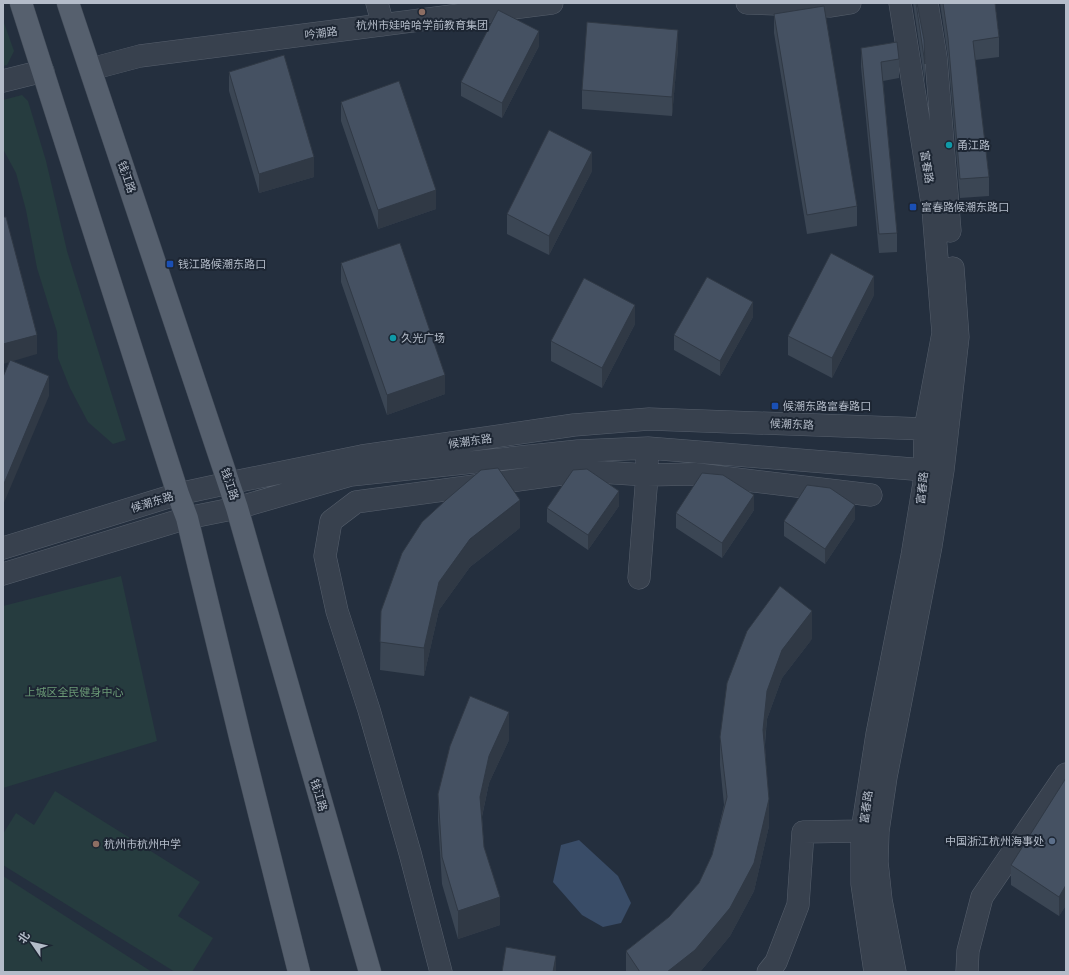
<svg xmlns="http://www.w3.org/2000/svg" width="1069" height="975" font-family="Jost,'Noto Sans SC',sans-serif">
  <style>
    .green { fill: #263c3f }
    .water { fill: #394c67 }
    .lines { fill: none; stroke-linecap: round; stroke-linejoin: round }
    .minor-casing { stroke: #565f6c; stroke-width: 23 }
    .major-casing { stroke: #414a57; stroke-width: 23 }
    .minor { stroke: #38414e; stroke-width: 22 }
    .major { stroke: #56606e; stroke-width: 22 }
    .wall { fill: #3b4654 }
    .shaded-wall { fill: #303945 }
    .building { fill: #455162; stroke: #303945 }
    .education-dot { fill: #8d6e63; stroke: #1d2633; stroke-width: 1.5 }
    .culture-dot { fill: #0f9aa8; stroke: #1d2633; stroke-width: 1.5 }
    .transit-dot { fill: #1a4fb4; stroke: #1d2633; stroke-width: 1.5 }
    .service-dot { fill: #5c6f8a; stroke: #1d2633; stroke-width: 1.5 }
    .labels { text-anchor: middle; stroke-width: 4; stroke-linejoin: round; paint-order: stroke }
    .poi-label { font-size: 11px; fill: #b4bcc9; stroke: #1d2633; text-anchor: start }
    .street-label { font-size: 11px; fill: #b4bcc9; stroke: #1d2633 }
    .park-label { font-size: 11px; fill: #6b9a76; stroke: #1d2633 }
  </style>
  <rect width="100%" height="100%" fill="#242f3e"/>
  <path class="green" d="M3,20L14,51L7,65L3,66Z
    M22,95L28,101L46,161L67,251L126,440L113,444L88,422L70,388L58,358L57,332L37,268L26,210L16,173L3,149V100Z
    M121,576L157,741L3,788V606Z
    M55,791L200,882L178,916L213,938L192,972H175L3,865V834L16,813L34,825Z
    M3,876L152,972H3Z"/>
  <path class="water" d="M579,840L618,876L631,903L621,923L603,927L582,915L553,882L561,845Z"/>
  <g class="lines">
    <defs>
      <path id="minor" d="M377,3L383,25
        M747,3L831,6L850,3
        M927,3L936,58L950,231
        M91,69L140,56L552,3
        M3,81L43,71
        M647,460V475L695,474L871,495
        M3,548L178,494L229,483L362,456L574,425L649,419L925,429L939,432
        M3,574L187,518L237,508L351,475L578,451L648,448L925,470H940
        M441,972L410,853L369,710L337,611L325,556L331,521L356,502L584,471L647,475L639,578
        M768,972L776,962L798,905L803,832L862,831
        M875,972L862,884V831L877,734L912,556L924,483L925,429L943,333L933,209L900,3
        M895,972L881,900L877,862L878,831L886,777L931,546L943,470L958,337L953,268
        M967,972L968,951L982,897L1066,774"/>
      <path id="major" d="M21,3L178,494L187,518L241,741L299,972
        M68,3L237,508L370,972"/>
    </defs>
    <use href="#minor" class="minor-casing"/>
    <use href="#major" class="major-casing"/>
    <use href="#minor" class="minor"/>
    <use href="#major" class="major"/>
  </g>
  <path class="wall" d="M913,3H917L925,64V83Z
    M940,3H995L999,37V57L975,60L989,177V196L960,198L948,57Z
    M774,14L857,206V226L807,234L774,33Z
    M539,46L502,118L461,96V82Z
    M861,48L899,59V78L883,81L897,233V252L879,253L861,67Z
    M678,49L672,116L582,109V90Z
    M229,72L314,177L259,193L229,91Z
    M341,102L436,209L378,229L341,121Z
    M592,171L549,255L507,234V214Z
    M341,263L445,394L387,415L341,282Z
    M874,295L832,378L788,355V336Z
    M753,317L720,376L674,350V335Z
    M635,324L602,388L551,361V341Z
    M619,506L588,550L547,522V508Z
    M754,510L722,558L676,528V513Z
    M855,519L825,564L784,536V521Z
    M520,528L470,567L439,610L424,676L380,670L381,611Z
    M812,639L782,678L767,719L765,745L769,826L754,891L730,936L700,972H626V951L669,917L699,883L712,855L724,805L720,765V737Z
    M509,740L489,783L482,817L484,847L500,925L458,939L442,884L438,821V794Z
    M1066,778V905L1059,916L1011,885V865Z"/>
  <path class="shaded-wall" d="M678,30V49L672,116V97Z
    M539,31V46L502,118V103Z
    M592,152V171L549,255V236Z
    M314,157V177L259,193V174Z
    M436,190V209L378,229V210Z
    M874,276V295L832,378V358Z
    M753,302V317L720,376V361Z
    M635,305V324L602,388V368Z
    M37,335V354L3,364V344Z
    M445,375V394L387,415V395Z
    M49,376V396L3,505V486Z
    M619,491V506L588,550V535Z
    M754,495V510L722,558V543Z
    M520,500V528L470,567L439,610L424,676V648L439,582L470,539Z
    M855,505V519L825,564V549Z
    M812,611V639L782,678L767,719L763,757V730L767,691L782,650Z
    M509,712V740L489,783L480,825V797L489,756Z
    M769,799V826L754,891L730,936L700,972H667Z
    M1066,885V905L1059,916V897Z
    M500,897V925L458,939V911Z
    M556,956V972H553Z"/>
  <path class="building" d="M916,3H917L924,40L925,64Z
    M943,3H995L999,37L973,41L989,177L960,179L948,38Z
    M824,6L857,206L807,215L774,14Z
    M498,10L539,31L502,103L461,82Z
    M587,22L678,30L672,97L582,90Z
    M897,42L899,59L881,62L897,233L879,234L861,48Z
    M284,55L314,157L259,174L229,72Z
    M399,81L436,190L378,210L341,102Z
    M549,130L592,152L549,236L507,214Z
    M3,217H6L37,335L3,344Z
    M400,243L445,375L387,395L341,263Z
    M831,253L874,276L832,358L788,336Z
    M707,277L753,302L720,361L674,335Z
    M584,278L635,305L602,368L551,341Z
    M10,360L49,376L3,486V377Z
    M498,468L520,500L470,539L439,582L424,648L380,642L381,611L402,553L422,522L446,500L481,470Z
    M587,469L619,491L588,535L547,508L573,470Z
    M702,473L723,475L754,495L722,543L676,513Z
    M807,485L830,488L855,505L825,549L784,521Z
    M780,586L812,611L782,650L767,691L763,730L769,799L754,863L730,908L695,950L667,972H640L626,951L669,917L699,883L712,855L727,797L720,737L727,683L747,631Z
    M470,696L509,712L489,756L480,797L484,847L500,897L458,911L442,857L438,794L450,746Z
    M1066,778V885L1059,897L1011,865Z
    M506,947L556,956L553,972H502Z"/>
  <g class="education-dot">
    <circle cx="422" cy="12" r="4"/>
    <circle cx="96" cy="844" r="4"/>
  </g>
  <g class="culture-dot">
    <circle cx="949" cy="145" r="4"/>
    <circle cx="393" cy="338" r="4"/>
  </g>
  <g class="transit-dot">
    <rect x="909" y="203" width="8" height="8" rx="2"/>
    <rect x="166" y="260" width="8" height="8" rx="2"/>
    <rect x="771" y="402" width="8" height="8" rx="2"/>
  </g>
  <circle class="service-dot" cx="1052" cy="841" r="4"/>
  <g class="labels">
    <g class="poi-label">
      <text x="422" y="29" text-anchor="middle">杭州市娃哈哈学前教育集团</text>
      <text x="957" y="149">甬江路</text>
      <text x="921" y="211">富春路候潮东路口</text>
      <text x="178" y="268">钱江路候潮东路口</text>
      <text x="401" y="342">久光广场</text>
      <text x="783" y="410">候潮东路富春路口</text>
      <text x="1044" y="845" text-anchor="end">中国浙江杭州海事处</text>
      <text x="104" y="848">杭州市杭州中学</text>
    </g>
    <g class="street-label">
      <text transform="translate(321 33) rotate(-7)" y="4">吟潮路</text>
      <text transform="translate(927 167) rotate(81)" y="4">富春路</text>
      <text transform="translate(127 177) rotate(71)" y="4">钱江路</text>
      <text transform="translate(792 424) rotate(2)" y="4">候潮东路</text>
      <text transform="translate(470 441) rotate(-8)" y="4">候潮东路</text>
      <text transform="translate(230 484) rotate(72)" y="4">钱江路</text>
      <text transform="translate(922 488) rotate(-84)" y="4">富春路</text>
      <text transform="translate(152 502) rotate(-17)" y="4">候潮东路</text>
      <text transform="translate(319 795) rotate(74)" y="4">钱江路</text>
      <text transform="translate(866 807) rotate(-82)" y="4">富春路</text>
    </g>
    <g class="park-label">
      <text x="74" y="696">上城区全民健身中心</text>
    </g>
  </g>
  <rect width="1069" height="975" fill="none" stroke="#b4bcc9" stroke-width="8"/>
  <g transform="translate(32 943) rotate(304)" stroke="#1d2633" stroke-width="3" paint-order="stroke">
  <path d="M0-3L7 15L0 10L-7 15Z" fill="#b4bcc9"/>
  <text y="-6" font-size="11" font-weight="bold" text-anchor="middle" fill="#b4bcc9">北</text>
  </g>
</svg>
